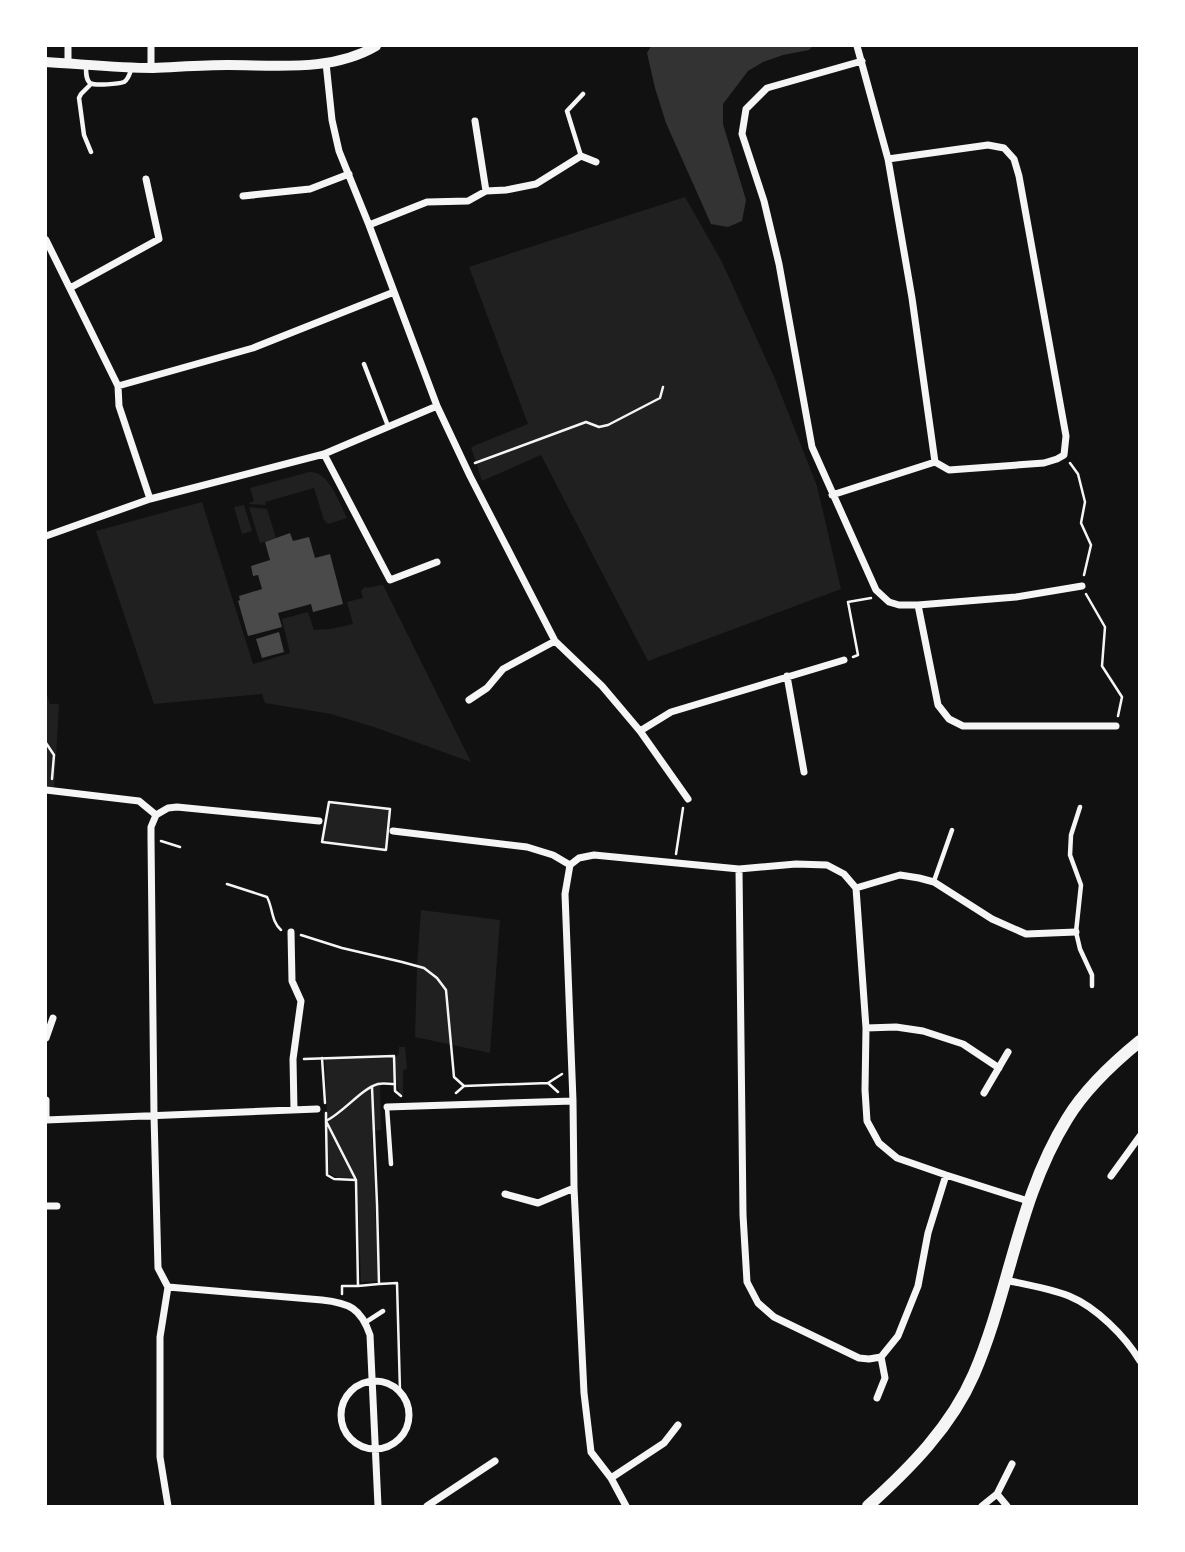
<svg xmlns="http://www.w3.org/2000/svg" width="1185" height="1552" font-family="'PT Sans Narrow',sans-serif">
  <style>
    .green { fill: #202020 }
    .water { fill: #333 }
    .building { fill: #4a4a4a }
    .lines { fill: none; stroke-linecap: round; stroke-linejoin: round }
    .path { stroke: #f5f5f5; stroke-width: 2.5 }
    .service { stroke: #f5f5f5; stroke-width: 4.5 }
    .minor { stroke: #f5f5f5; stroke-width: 7 }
    .tertiary { stroke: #f5f5f5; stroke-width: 10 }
    .secondary { stroke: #f5f5f5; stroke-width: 12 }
  </style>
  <rect width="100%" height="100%" fill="#111"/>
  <path class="green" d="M685,197L722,262L775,379L817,486L841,589L648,661L541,455L482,481L471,447L528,424L469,267Z
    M309,472C329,470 339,503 347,518L328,524L324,520L314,488L265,502L266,505L248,504L254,501L250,488Z
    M202,502L253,664L290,653L282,619L308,612L314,630L330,629L353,624L347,602L363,598L361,591L364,587C370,589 377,585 383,585L471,762L374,727L331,714L265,703L262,694L154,704L96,531Z
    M244,505L252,531L242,534L234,507Z
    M249,507L267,509L276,538L260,543Z
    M46,692L50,704H59L54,791L46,790Z
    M329,802L390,809L386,850L322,842Z
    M421,910L500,920L490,1053L415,1037L417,966Z
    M399,1047H405L407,1069L403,1070V1095L400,1094L396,1081L380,1082L381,1130L372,1131L378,1281L361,1282L357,1177L338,1178L329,1173L327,1128L329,1123L327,1118L325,1059L395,1058L399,1054Z"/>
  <path class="water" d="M651,46H813L809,50L783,55L763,62L748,71L723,104V124L746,200L742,221L728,227L711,224L666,123L655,88L647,53Z"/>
  <path class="building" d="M290,533L293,541L309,537L315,558L330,554L343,604L313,612L311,604L278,613L282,627L248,636L238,601L240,600L239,596L262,589L258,575L253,576L251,566L270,560L265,542Z
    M279,632L284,652L262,658L256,639Z"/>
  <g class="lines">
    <path class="path" d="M475,463L586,422L599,427L608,425L660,398L663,387
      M1070,463L1078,474L1085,502L1081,523L1091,545L1084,575
      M1086,594L1105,627L1102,666L1122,697L1118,716
      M853,657L858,655L848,602L871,598
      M46,743L54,755L52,779
      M329,802L390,809L386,850L322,842Z
      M161,841L180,847
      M676,854L683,808
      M227,884L267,897C273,908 271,921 281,930
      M301,935L342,948L402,962L424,968L437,978L446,990L454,1077L464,1086
      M322,1058L325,1103
      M304,1059L394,1056L395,1091L401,1096
      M548,1083L562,1074
      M372,1087L377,1204L379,1284L397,1283L400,1391
      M456,1093L464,1086L548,1083L558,1092
      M326,1113V1121L356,1180L358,1286H342V1294
      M356,1180L334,1179L327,1175L326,1121C344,1112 361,1089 378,1084C383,1083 389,1084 395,1084
      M358,1286L379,1284"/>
    <path class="service" d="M86,67C86,73 86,80 90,83C95,86 119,84 124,82C129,79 130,72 132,67
      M91,84L81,94L79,98L84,135L91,152
      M581,156L567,111L583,94
      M364,364L388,426
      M1080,807L1071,835L1070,855L1081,885L1076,932L1080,949L1092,975V986
      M934,881L952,830
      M387,1108L391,1164
      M366,1322L383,1311"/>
    <path class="minor" d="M857,46L888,159L912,298L935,462
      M862,61L767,88L746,109L742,134L764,201L779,264L812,447L876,590L889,602L899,605H918L1016,597L1082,586
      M68,63V46
      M326,63L332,120L339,151L369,225L437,406L470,476L555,641L602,686L640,731L688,799
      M151,68V46
      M475,121L486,191
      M888,159L988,145L1004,148L1014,159L1019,176L1066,436L1064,455L1057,459L1044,463L949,470L935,462
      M243,196L310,189L349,174
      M369,225L427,202L468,201L486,191L506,190L536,184L581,156L596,162
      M46,240L118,386L119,406L150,499
      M70,288L159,239L146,179
      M118,386L253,348L394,292
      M324,454L390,580L437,562
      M832,495L935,462
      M46,536L150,499L324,454L437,406
      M918,605L938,705L949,719L963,726H1116
      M787,676L804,772
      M469,700L487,688L503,669L555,641
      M640,731L671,712L844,660
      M46,790L139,801L156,815
      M156,815L151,827V838L154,1115L158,1268L168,1287L160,1337V1457L168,1506
      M156,815L168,808L177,807L319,821
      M393,831L527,847L553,855L570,865L579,858L594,855L739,869L796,864L827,865L844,874L856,888
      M570,865L565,894L573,1101L574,1188L584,1393L591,1452L611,1478L626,1506
      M739,869L743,1215L747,1282L758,1303L774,1317L859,1358L869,1359L881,1357
      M856,888L866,1028L865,1090L867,1121L879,1143L897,1158L946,1175L1028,1201
      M856,888L900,875L919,878L934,882L992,919L1026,934L1076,932
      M291,932L292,981L301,1001L293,1059L294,1110
      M866,1028L896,1027L923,1031L963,1044L999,1068
      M46,1038L53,1018
      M984,1093L1008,1052
      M46,1100V1120
      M387,1107L573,1101
      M46,1120L317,1109
      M1111,1176L1140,1136
      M505,1194L538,1203L574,1188
      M46,1206H57
      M1005,1280C1024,1284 1052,1289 1069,1296C1096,1307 1125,1336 1140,1361
      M168,1287L322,1300C349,1303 361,1308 370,1335L378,1506
      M341 1415a34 34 0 1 1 68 0a34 34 0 1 1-68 0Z
      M877,1398L885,1378L881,1357L898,1336L918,1286L928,1233L946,1175
      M611,1478L664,1443L678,1425
      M997,1494L1012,1464
      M427,1506L495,1461
      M982,1506L997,1494L1007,1506"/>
    <path class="tertiary" d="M46,62C81,64 117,68 153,68C178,67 203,65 228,65C277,65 332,72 376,46"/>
    <path class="secondary" d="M868,1506C910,1468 951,1427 974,1374C1010,1290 1018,1198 1067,1119C1085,1089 1113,1063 1140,1041"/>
  </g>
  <rect width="1185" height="1552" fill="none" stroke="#ffffff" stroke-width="94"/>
</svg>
